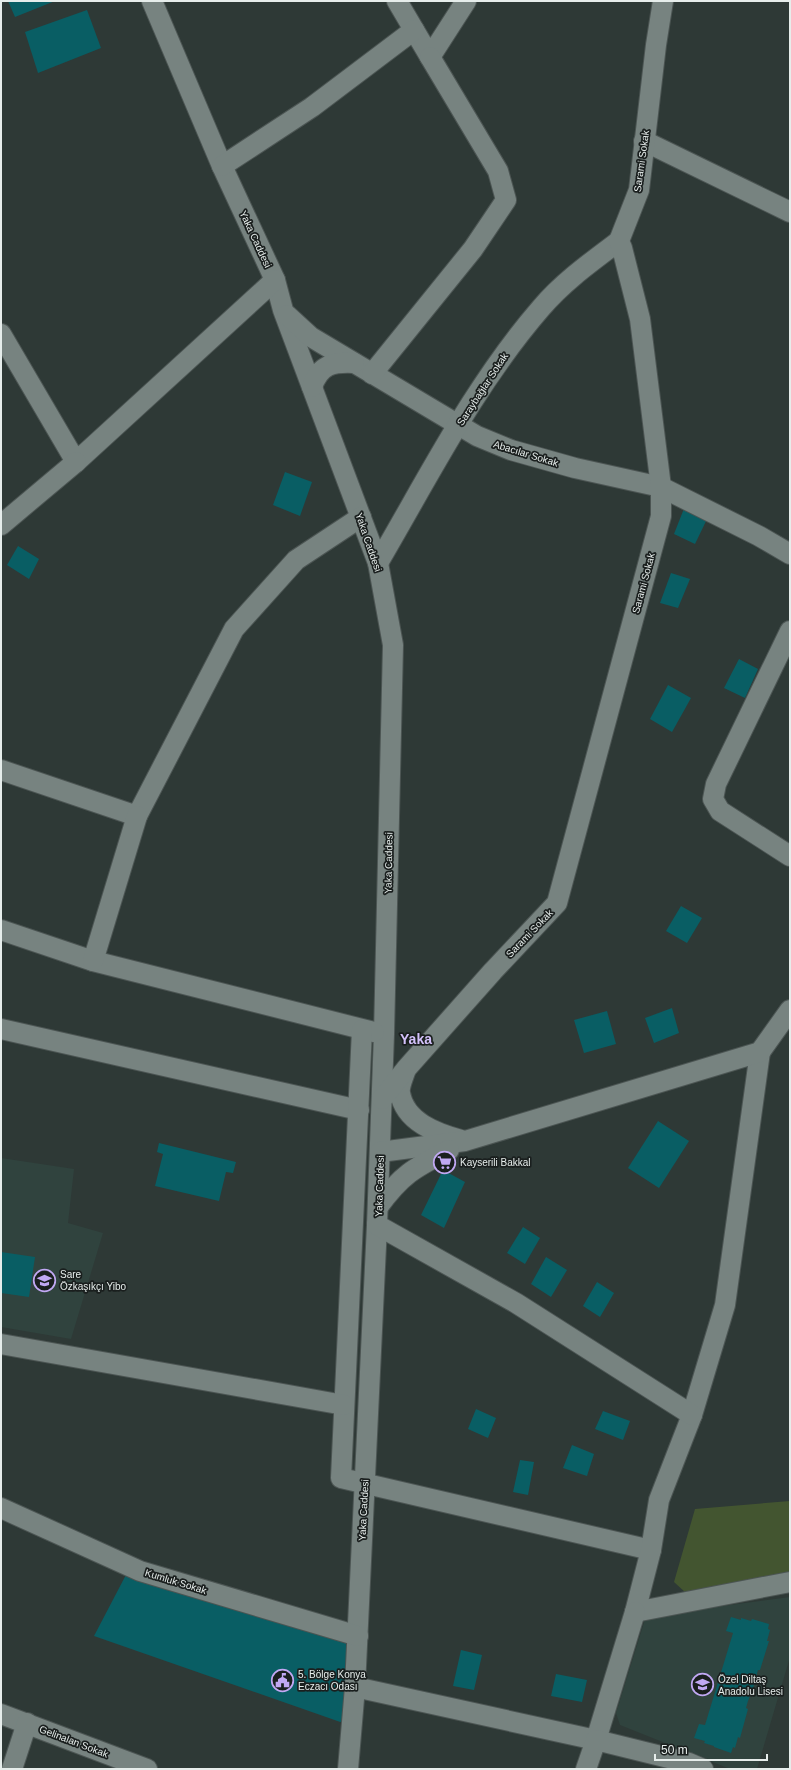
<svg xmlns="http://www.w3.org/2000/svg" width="791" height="1770" viewBox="0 0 791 1770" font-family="Arial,sans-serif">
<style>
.built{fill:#30433e}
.green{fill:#435530}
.building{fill:#095e64}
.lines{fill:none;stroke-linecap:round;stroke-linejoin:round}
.minor-casing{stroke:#4c5553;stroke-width:22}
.minor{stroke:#778380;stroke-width:20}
.labels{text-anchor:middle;stroke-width:3.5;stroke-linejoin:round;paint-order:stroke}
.street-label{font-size:10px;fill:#e6edeb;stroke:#1a1f1e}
.poi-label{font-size:10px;fill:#e6edeb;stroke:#1a1f1e;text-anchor:start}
.district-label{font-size:14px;font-weight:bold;fill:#d3c1fa;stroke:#1a1f1e}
</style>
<rect width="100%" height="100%" fill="#2e3936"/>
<g class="built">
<polygon points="1,1158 74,1169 68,1223 103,1233 71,1339 1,1327"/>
<polygon points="790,1597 790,1657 757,1769 730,1769 620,1725 616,1713 646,1616"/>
</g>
<polygon class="green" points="790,1501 790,1577 686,1593 674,1582 695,1509"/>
<g class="building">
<polygon points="8,1 55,1 15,17"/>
<polygon points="87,10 101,48 38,73 25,32"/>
<polygon points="285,472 312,482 300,516 273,505"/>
<polygon points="685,506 708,517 695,544 674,534"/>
<polygon points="18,546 39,559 29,579 7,565"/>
<polygon points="671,573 690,579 678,608 660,603"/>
<polygon points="739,659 758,669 745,698 724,688"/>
<polygon points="668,685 691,698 672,732 650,719"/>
<polygon points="681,906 702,918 687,943 666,931"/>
<polygon points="672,1008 679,1033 654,1043 645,1018"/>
<polygon points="607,1011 616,1044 584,1053 574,1020"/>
<polygon points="658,1121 689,1141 659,1188 628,1168"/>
<polygon points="159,1143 236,1162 233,1173 226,1172 219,1201 155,1186 163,1154 157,1152"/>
<polygon points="443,1170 465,1182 444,1228 421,1215"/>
<polygon points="523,1227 540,1238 525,1264 507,1253"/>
<polygon points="1,1252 35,1257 29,1297 1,1293"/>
<polygon points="546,1257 567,1270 551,1297 531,1284"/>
<polygon points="597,1282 614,1293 600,1317 583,1306"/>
<polygon points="476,1409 496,1418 488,1438 468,1429"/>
<polygon points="603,1411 630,1421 623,1440 595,1429"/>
<polygon points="572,1445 594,1454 587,1476 563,1468"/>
<polygon points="520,1460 534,1462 528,1495 513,1492"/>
<polygon points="128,1571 348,1635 346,1724 94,1636"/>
<polygon points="731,1617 741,1620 741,1618 751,1621 752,1619 769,1624 768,1629 770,1630 767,1641 769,1641 760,1670 758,1670 756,1677 757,1677 748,1701 746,1708 748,1709 740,1738 738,1737 735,1748 733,1747 731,1753 714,1747 714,1746 704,1743 705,1741 694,1738 699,1724 705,1725 733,1633 726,1631"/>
<polygon points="461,1650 482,1655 474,1690 453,1686"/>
<polygon points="556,1674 587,1680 582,1702 551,1696"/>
</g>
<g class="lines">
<defs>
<g id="minor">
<polyline points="152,1 222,166 275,280 283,310 378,563 393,645 384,1034 377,1225 355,1687 348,1769"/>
<polyline points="397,1 430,57 466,1"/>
<polyline points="644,141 790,212"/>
<polyline points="222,166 312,107 414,30"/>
<polyline points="287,315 311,337 477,436 511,450 575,468 661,487 759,536 790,554"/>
<polyline points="1,334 76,462 275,280"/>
<polyline points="372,374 473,249 506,200 498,171 430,57"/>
<path d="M312,387C320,364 333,362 354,363"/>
<polyline points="1,525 76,462"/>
<path d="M378,563C429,476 475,384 541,308C563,282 591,262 619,241"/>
<polyline points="790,631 716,784 713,799 720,811 790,856"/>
<polyline points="1,770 137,816 234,629 296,560 361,517"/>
<polyline points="1,930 93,961 374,1032"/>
<polyline points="93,961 137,816"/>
<polyline points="1,1029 359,1110"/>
<polyline points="362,1030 341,1478 651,1550"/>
<polyline points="760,1052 725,1305 692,1415 659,1500 651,1550 635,1612 790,1582"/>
<path d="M405,1072C403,1078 399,1087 400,1093C405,1122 436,1133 461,1140"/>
<polyline points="382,1099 406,1069 493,971 557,903 661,516 661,487 640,319 622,248 619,241 639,190 656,45 663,1"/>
<polyline points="380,1152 465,1141 760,1052 790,1010"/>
<path d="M378,1207C401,1175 414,1168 449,1150"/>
<polyline points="377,1225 516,1303 692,1415"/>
<polyline points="1,1344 344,1405"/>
<polyline points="1,1508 140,1571 358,1636"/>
<polyline points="355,1687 596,1740 635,1612"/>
<polyline points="1,1714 147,1769"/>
<polyline points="12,1769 27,1723"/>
<polyline points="586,1769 596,1740 689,1763 703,1769"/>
</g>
</defs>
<use href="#minor" class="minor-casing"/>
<use href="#minor" class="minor"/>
</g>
<defs>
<symbol id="supermarket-ring" viewBox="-11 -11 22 22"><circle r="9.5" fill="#1a1f1e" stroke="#c1a8f3" stroke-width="1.5"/><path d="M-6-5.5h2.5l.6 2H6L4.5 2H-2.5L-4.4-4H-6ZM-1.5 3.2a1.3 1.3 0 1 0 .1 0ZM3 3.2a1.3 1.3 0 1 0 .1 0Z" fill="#c1a8f3"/></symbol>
<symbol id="school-ring" viewBox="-11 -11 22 22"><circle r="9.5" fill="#1a1f1e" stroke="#c1a8f3" stroke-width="1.5"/><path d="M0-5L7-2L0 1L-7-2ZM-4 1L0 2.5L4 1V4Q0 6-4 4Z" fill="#c1a8f3"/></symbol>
<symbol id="civic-ring" viewBox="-11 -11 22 22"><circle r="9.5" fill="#1a1f1e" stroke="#c1a8f3" stroke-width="1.5"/><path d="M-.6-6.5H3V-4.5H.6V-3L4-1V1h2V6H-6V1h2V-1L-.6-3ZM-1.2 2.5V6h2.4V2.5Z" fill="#c1a8f3"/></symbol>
</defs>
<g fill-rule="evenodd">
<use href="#supermarket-ring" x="432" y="1150" width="25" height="25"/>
<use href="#school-ring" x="32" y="1268" width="25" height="25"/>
<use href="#civic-ring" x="270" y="1668" width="25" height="25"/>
<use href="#school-ring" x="690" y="1672" width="25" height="25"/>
</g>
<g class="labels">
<g class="street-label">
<text transform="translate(641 161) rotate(-82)" y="4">Sarami Sokak</text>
<text transform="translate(256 239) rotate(65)" y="4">Yaka Caddesi</text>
<text transform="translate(482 389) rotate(-57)" y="4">Saraybağlar Sokak</text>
<text transform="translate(526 453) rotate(17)" y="4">Abacılar Sokak</text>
<text transform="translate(369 542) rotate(71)" y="4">Yaka Caddesi</text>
<text transform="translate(643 583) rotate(-75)" y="4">Sarami Sokak</text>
<text transform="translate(388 863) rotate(-89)" y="4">Yaka Caddesi</text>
<text transform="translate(529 933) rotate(-46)" y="4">Sarami Sokak</text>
<text transform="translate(379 1186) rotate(-88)" y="4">Yaka Caddesi</text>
<text transform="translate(363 1510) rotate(-87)" y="4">Yaka Caddesi</text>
<text transform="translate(176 1581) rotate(17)" y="4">Kumluk Sokak</text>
<text transform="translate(74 1741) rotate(21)" y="4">Gelinalan Sokak</text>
</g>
<g class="poi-label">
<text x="460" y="1166">Kayserili Bakkal</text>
<text x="60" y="1278">Sare<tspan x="60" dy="12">Özkaşıkçı Yibo</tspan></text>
<text x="298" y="1678">5. Bölge Konya<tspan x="298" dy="12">Eczacı Odası</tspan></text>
<text x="718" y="1683">Özel Diltaş<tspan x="718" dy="12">Anadolu Lisesi</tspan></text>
</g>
<g class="district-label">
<text x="416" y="1044">Yaka</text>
</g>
</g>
<rect width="791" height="1770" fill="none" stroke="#e6edeb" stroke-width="4"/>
<path d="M655 1754v6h112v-6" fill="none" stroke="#e6edeb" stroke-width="2"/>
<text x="661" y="1754" font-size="12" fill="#e6edeb" stroke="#1a1f1e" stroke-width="3" paint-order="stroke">50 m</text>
</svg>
